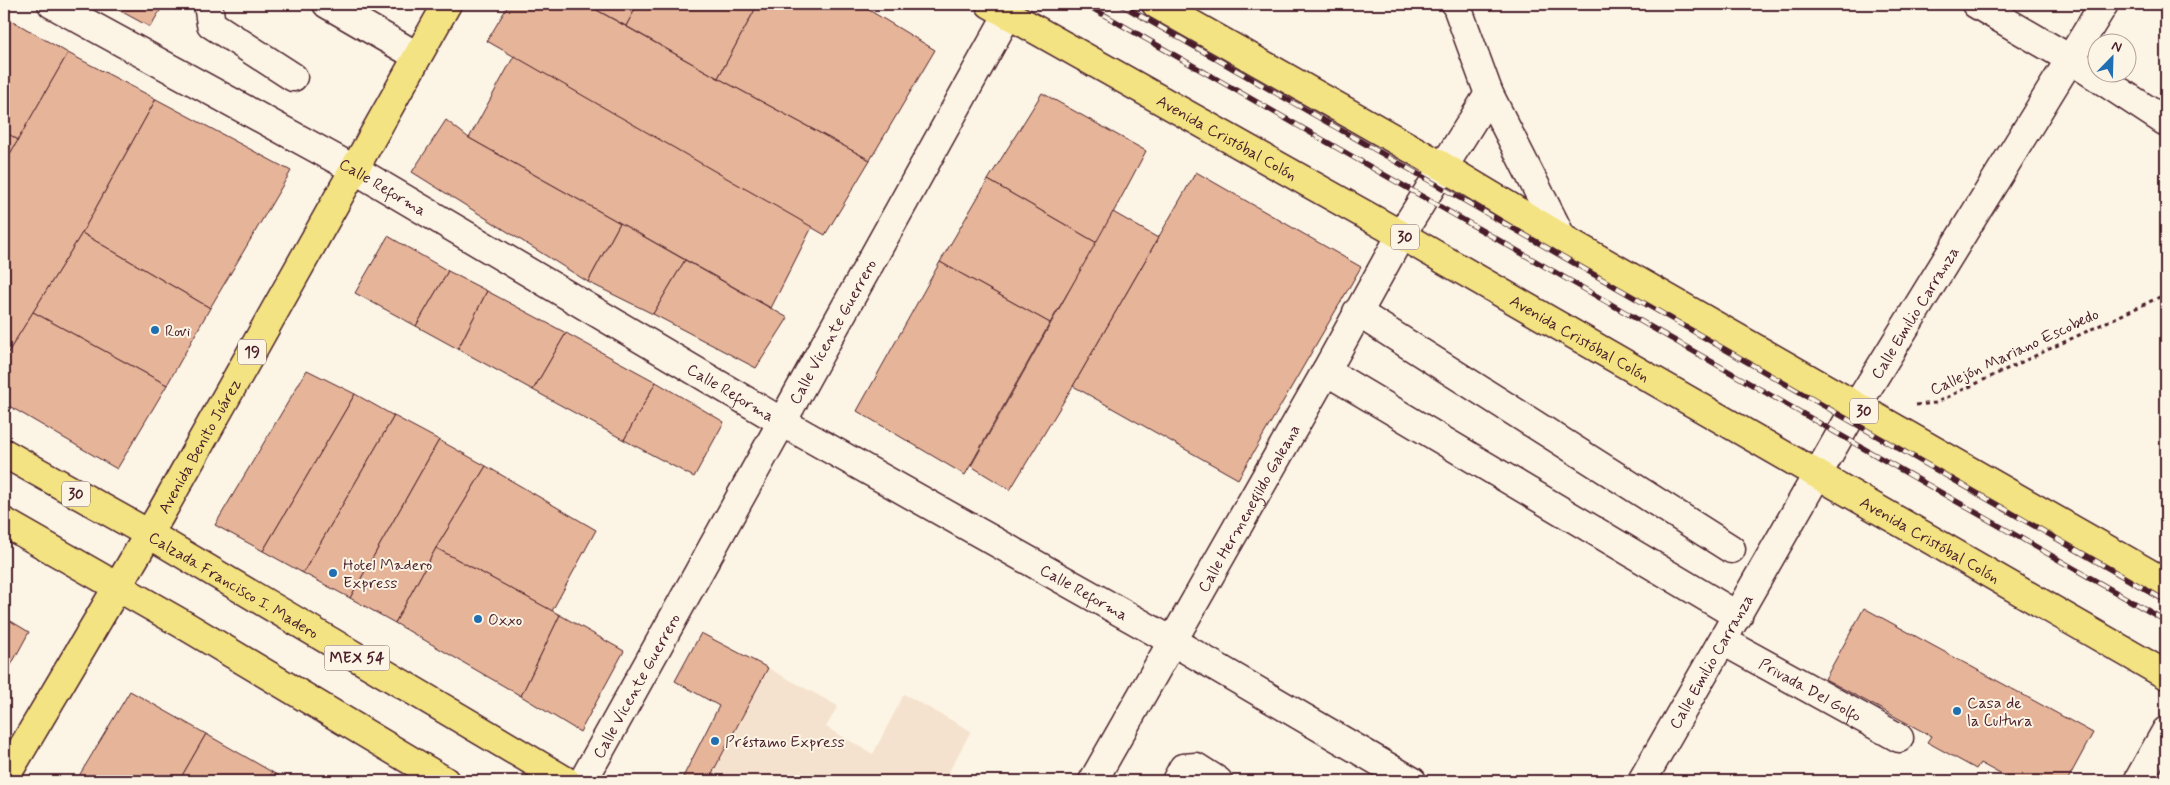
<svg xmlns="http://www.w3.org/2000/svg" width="2170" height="785" viewBox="0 0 2170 785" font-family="Mynerve,sans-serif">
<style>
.built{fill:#f5e2ce}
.building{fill:#e6b498;stroke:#4a1f2b}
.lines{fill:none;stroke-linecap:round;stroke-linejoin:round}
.minor-casing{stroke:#4a1f2b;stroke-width:31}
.major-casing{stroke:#4a1f2b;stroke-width:31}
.path{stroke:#4a1f2b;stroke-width:3;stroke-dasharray:4 4;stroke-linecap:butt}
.minor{stroke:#fcf5e5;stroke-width:28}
.major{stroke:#f4e382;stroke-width:28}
.rail-casing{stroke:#4a1f2b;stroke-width:5.5}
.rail{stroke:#fcf5e5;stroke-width:4;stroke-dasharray:11;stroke-linecap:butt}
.poi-dot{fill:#1f6fb2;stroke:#fcf5e5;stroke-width:2}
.labels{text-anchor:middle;stroke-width:4;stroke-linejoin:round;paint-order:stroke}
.shield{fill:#fcf5e5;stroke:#7f5f63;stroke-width:1}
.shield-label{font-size:15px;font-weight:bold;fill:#4a1f2b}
.street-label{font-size:16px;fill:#4a1f2b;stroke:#fcf5e5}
.poi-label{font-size:16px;fill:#4a1f2b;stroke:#fcf5e5;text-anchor:start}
</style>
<rect width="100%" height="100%" fill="#fcf5e5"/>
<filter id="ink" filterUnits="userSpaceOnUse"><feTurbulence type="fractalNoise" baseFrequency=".02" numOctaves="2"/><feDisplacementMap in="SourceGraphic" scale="10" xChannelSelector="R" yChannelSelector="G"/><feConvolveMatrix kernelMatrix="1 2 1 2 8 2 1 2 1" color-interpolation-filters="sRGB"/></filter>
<g filter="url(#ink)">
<polygon class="built" points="768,668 838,706 826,727 873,754 904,694 971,731 944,781 708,781"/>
<g class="building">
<polygon points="117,4 164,4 150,27 115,8"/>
<polygon points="509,4 586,4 718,78 870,160 825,235 487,41"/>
<polygon points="586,4 638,4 626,26"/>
<polygon points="638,4 758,4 718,78 626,26"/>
<polygon points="758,4 859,4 935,50 870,160 718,78"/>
<polygon points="4,16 68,53 18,140 4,131"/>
<polygon points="68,53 156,99 82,233 4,359 4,164"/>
<polygon points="514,56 812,227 771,308 469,138"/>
<polygon points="1042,93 1146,151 1097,243 988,180"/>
<polygon points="156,99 291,171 210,308 82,233"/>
<polygon points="446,120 469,138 620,223 588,282 412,172"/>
<polygon points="4,131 18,140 4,164"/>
<polygon points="1196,172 1361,267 1238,479 1073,386"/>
<polygon points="988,180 1097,243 1050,323 940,262"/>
<polygon points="1113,212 1158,238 1073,386 1010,490 971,466"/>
<polygon points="620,223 685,260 653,314 588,282"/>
<polygon points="82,233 210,308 167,385 33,312"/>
<polygon points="388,236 448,271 416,326 355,293"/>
<polygon points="685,260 788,318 756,368 653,314"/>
<polygon points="940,262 1050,323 965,475 857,411"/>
<polygon points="448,271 487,291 458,349 416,326"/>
<polygon points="487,291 566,333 533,390 458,349"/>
<polygon points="33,312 167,385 117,469 4,403 4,359"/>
<polygon points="566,333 656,382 624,440 533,390"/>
<polygon points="307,370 355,394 263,551 215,525"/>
<polygon points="656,382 724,422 694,477 624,440"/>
<polygon points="355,394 394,416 303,573 263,551"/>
<polygon points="394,416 439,440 350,598 303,573"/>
<polygon points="439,440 486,466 436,548 395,623 350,598"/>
<polygon points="486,466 596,530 552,611 436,548"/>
<polygon points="436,548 560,615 521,696 395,623"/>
<polygon points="1864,608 2093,733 2067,781 2013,781 1980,763 1976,769 1927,742 1931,736 1825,679"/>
<polygon points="560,615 624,651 580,732 521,696"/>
<polygon points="4,617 29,632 4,678"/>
<polygon points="701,633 768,668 708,781 691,781 683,777 719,706 675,681"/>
<polygon points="130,691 206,734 179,781 76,781"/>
<polygon points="206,734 272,772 267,781 179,781"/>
<polygon points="272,772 287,781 267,781"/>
</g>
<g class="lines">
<defs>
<g id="minor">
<path id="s1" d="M52,4L354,169L782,422L1172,641L1412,781"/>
<polyline points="208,4 211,24 293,77"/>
<polyline points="327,4 417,56"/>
<polyline points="1456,4 1489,94 1562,238"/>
<polyline points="1976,4 2070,59 2166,122"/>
<polyline points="1357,312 1731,549"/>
<polyline points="1326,371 1738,616"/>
<path id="s2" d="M1723,641L1899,738"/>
<path id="s3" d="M583,781L1008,14"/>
<path id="s4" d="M1093,781L1326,371L1401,235L1489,94"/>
<polyline points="1176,781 1183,768 1196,767 1218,781"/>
<path id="s5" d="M1642,781L1856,407L2104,4"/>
<polyline points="2138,781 2166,731"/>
</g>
<g id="major">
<path id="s6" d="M990,4L1401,235L2166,675"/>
<polyline points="1156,4 1442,166 1562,238 2166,583"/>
<path id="s7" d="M4,453L149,534L566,781"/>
<polyline points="4,522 186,626 445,781"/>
<path id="s8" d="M4,779L160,515L447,4"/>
</g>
</defs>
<use href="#minor" class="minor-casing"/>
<use href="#major" class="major-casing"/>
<polyline class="path" points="1916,405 1935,403 2166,294"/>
<use href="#minor" class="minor"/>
<use href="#major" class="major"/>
<defs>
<g id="rail">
<polyline points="1085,4 2166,621"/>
<polyline points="1120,4 2166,601"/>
</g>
</defs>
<use href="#rail" class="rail-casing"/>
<use href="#rail" class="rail"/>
</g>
</g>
<g class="poi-dot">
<circle cx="155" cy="330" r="5"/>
<circle cx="333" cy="573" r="5"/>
<circle cx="478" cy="619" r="5"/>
<circle cx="1957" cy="711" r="5"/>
<circle cx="715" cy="741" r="5"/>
</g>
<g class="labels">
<g class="shield">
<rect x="1391" y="224.5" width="28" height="25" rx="4"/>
<rect x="238" y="339.5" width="28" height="25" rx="4"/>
<rect x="1850" y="398.5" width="28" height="25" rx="4"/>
<rect x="62" y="481.5" width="28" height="25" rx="4"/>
<rect x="324.5" y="645.5" width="65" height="25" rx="4"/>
</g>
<g class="shield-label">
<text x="1405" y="242">30</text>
<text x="252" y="357">19</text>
<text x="1864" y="416">30</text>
<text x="76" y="499">30</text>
<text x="357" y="663">MEX 54</text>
</g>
<g class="street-label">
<text dy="6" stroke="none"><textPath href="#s6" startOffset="272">Avenida Cristóbal Colón</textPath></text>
<text dy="6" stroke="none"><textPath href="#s1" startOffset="378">Calle Reforma</textPath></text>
<text dy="6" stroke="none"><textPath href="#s5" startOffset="542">Calle Emilio Carranza</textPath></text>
<text dy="6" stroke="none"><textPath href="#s3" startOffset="514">Calle Vicente Guerrero</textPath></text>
<text dy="6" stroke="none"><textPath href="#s6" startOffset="678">Avenida Cristóbal Colón</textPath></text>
<text transform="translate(2014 351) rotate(-25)" y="6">Callejón Mariano Escobedo</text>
<text dy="6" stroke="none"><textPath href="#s1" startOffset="782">Calle Reforma</textPath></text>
<text dy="6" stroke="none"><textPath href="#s8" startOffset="386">Avenida Benito Juárez</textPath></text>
<text dy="6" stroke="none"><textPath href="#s4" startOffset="314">Calle Hermenegildo Galeana</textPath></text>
<text dy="6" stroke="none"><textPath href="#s6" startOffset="1082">Avenida Cristóbal Colón</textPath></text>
<text dy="6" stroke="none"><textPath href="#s7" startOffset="265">Calzada Francisco I. Madero</textPath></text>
<text dy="6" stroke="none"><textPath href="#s1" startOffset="1188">Calle Reforma</textPath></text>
<text dy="6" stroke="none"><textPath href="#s5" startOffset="138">Calle Emilio Carranza</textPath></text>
<text dy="6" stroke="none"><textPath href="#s3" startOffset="109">Calle Vicente Guerrero</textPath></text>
<text dy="6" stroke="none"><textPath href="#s2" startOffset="100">Privada Del Golfo</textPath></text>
</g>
<g class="poi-label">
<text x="165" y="336">Rovi</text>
<text x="343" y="570">Hotel Madero<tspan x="343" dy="18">Express</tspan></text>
<text x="488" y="625">Oxxo</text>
<text x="1967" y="708">Casa de<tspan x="1967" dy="18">la Cultura</tspan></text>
<text x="725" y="747">Préstamo Express</text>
</g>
</g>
<rect width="2170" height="785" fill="none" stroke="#fcf5e5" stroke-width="20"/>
<rect x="10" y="10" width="2150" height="765" fill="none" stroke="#4a1f2b" stroke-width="2" filter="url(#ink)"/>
<g transform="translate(2112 58) rotate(23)"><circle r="24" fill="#fcf5e5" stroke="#b59f9b"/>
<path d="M0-4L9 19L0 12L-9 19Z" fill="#1f6fb2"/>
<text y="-8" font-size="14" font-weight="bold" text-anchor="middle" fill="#4a1f2b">N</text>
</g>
</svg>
